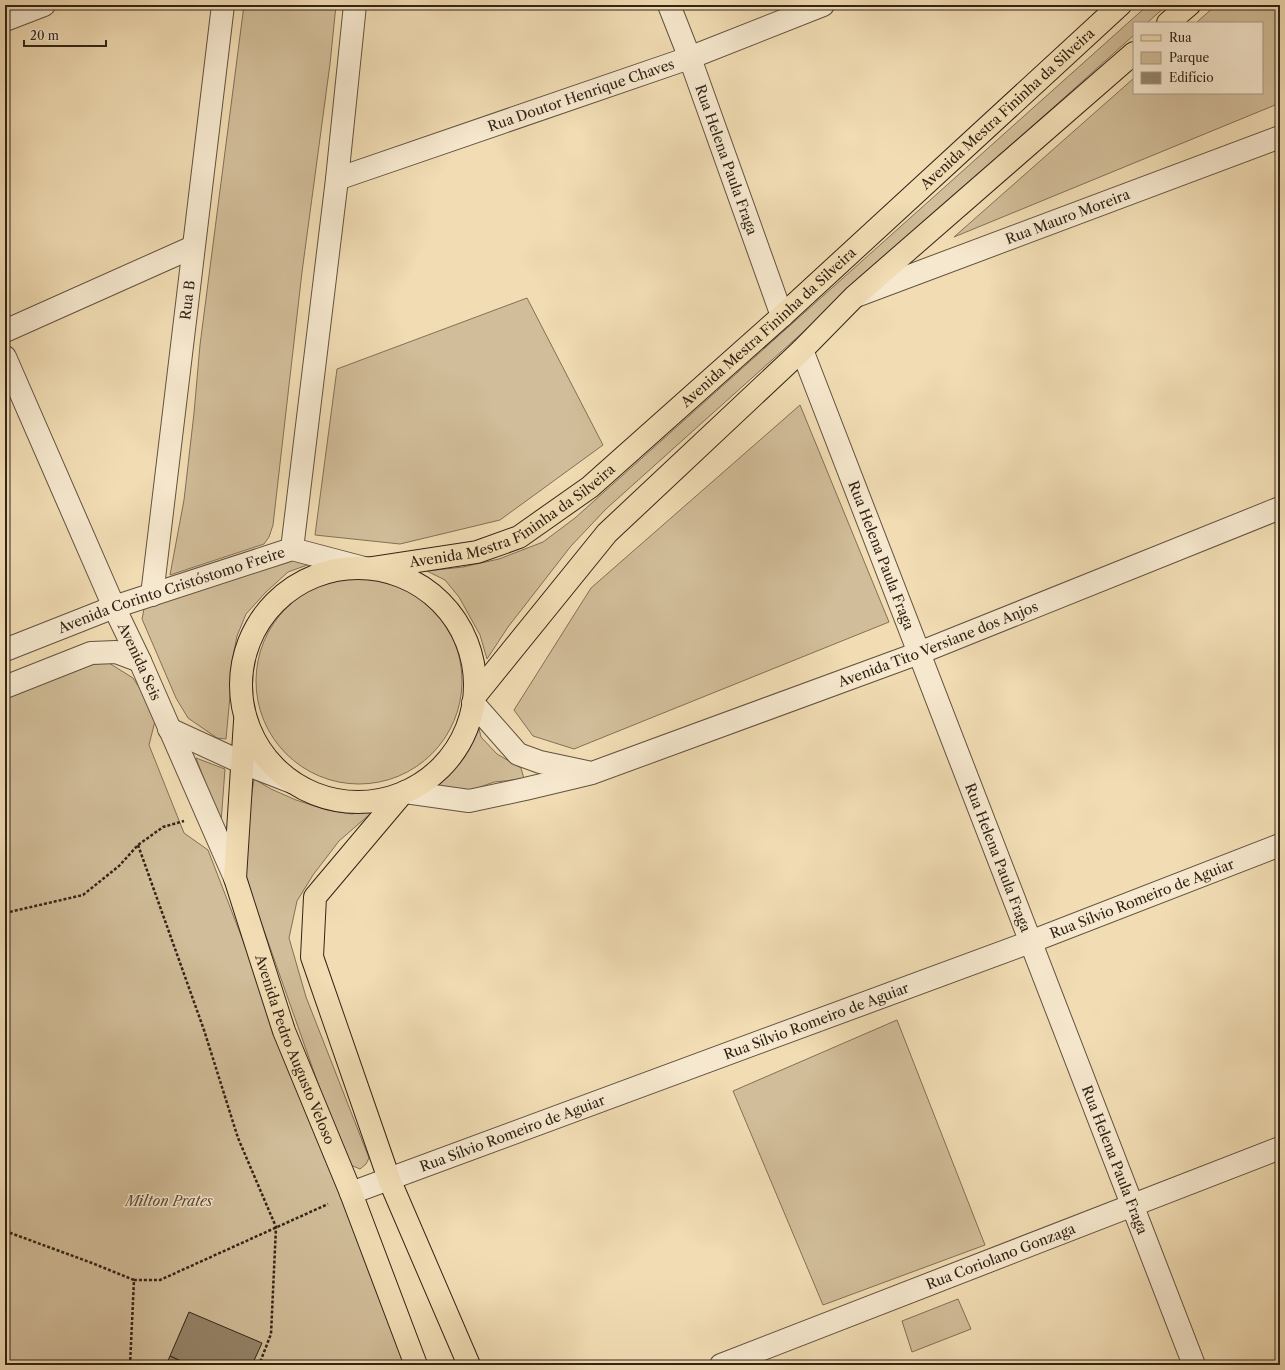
<svg xmlns="http://www.w3.org/2000/svg" width="1285" height="1370" viewBox="0 0 1285 1370" font-family="'Libre Caslon Text',serif">
<style>
.green{fill:#d1bd99;stroke:#827058}
.building{fill:#958469;stroke:#322418}
.lines{fill:none;stroke-linecap:round;stroke-linejoin:round}
.minor-casing{stroke:#62523f;stroke-width:24}
.major-casing{stroke:#322418;stroke-width:24}
.path{stroke:#322418;stroke-width:2.5;stroke-dasharray:3 2;stroke-linecap:butt}
.minor{stroke:#f6e8ce;stroke-width:22}
.major{stroke:#f1dcb3;stroke-width:22}
.labels{text-anchor:middle;stroke-width:3;stroke-linejoin:round;paint-order:stroke}
.street-label{font-size:14px;fill:#322418;stroke:#f6e8ce}
.park-label{font-size:14px;font-style:italic;fill:#5a4a38;stroke:#f6e8ce}
</style>
<rect width="100%" height="100%" fill="#f1dcb3"/>
<filter id="stains"><feTurbulence type="fractalNoise" baseFrequency=".005" numOctaves="4"/><feColorMatrix values="0 0 0 0 .2 0 0 0 0 .09 0 0 0 0 .02 0 0 0 .5 -.17"/></filter>
<radialGradient id="worn" r=".72"><stop offset=".6" stop-color="#630" stop-opacity="0"/><stop offset="1" stop-color="#630" stop-opacity=".3"/></radialGradient>
<g class="green">
<polygon points="244,5 336,5 330,64 302,272 273,525 269,537 264,544 170,575 184,500 194,413 200,345"/>
<polygon points="1148,5 1167,5 1147,23 1134,23 1134,35 606,509 571,546 508,627 487,659 480,635 459,597 445,580 427,571 463,567 499,559 543,542 575,518"/>
<polygon points="1216,5 1280,5 1280,103 954,237 1134,78 1134,93 1262,93 1262,23 1196,23"/>
<polygon points="527,298 603,445 500,520 400,544 315,535 337,369"/>
<polygon points="800,405 889,622 574,749 533,736 514,710 591,588"/>
<polygon points="286,557 310,564 288,572 266,592 246,614 237,636 233,657 231,685 226,739 217,738 188,718 176,698 142,619 144,609 152,602"/>
<circle cx="359" cy="681" r="103"/>
<polygon points="109,663 133,678 152,707 155,721 149,745 184,833 208,850 407,1365 5,1365 5,695 83,665"/>
<path d="M478,724L481,737L497,754L521,768L524,779L494,782L469,791H426C431,788 437,784 442,780C457,767 470,742 478,724Z"/>
<polygon points="196,758 225,769 221,823"/>
<polygon points="254,779 271,789 296,800 327,810 352,814 377,808 339,841 313,875 297,901 289,938 306,997 369,1158 366,1164 360,1169 353,1166 345,1160 248,885 244,867 246,833"/>
<polygon points="897,1020 985,1245 823,1305 733,1091"/>
<polygon points="958,1299 971,1329 912,1352 902,1321"/>
</g>
<g class="building">
<polygon points="189,1312 262,1343 252,1365 190,1365 170,1356"/>
<polygon points="170,1356 187,1364 187,1365 166,1365"/>
</g>
<g class="lines">
<defs>
<g id="minor">
<path id="s1" d="M669,5L691,61L782,316"/>
<polyline points="5,20 44,5"/>
<path id="s2" d="M337,179L689,58L823,5"/>
<path id="s3" d="M856,296L1280,137"/>
<polyline points="5,331 193,247"/>
<path id="s4" d="M802,350L1194,1365"/>
<path id="s5" d="M5,357L114,607L140,661L235,878"/>
<polyline points="292,549 337,179 355,5"/>
<path id="s6" d="M152,595L223,5"/>
<path id="s7" d="M5,650L114,607L292,549L364,568"/>
<polyline points="5,687 91,653 116,652 140,661"/>
<polyline points="473,703 518,754 540,762 587,772"/>
<polyline points="169,729 243,763 292,782"/>
<path id="s8" d="M405,792L469,801L525,789L592,773L919,653L1280,508"/>
<path id="s9" d="M351,1193L1030,942L1280,845"/>
<path id="s10" d="M721,1365L1280,1148"/>
</g>
<g id="major">
<polyline points="1168,23 1189,5"/>
<circle cx="358" cy="685" r="117"/>
<path id="s11" d="M372,568L477,552L519,537L590,487L782,316L1120,5"/>
<polyline points="475,696 607,533 802,350 855,296 1134,53"/>
<path id="s12" d="M245,721L235,878L284,1031L351,1193L416,1365"/>
<polyline points="401,795 315,897 312,957 389,1179 469,1365"/>
</g>
</defs>
<use href="#minor" class="minor-casing"/>
<use href="#major" class="major-casing"/>
<g class="path">
<polyline points="138,845 204,1030 238,1138 276,1227 271,1334 259,1365"/>
<polyline points="5,913 83,895 119,866 138,845 163,827 184,821"/>
<polyline points="5,1231 92,1263 134,1280"/>
<polyline points="130,1365 134,1280 160,1280 328,1204"/>
</g>
<use href="#minor" class="minor"/>
<use href="#major" class="major"/>
</g>
<g class="labels">
<g class="street-label">
<text dy="5" stroke="none"><textPath href="#s2" startOffset="258">Rua Doutor Henrique Chaves</textPath></text>
<text dy="5" stroke="none"><textPath href="#s11" startOffset="801">Avenida Mestra Fininha da Silveira</textPath></text>
<text dy="5" stroke="none"><textPath href="#s1" startOffset="165">Rua Helena Paula Fraga</textPath></text>
<text dy="5" stroke="none"><textPath href="#s3" startOffset="226">Rua Mauro Moreira</textPath></text>
<text dy="5" stroke="none"><textPath href="#s6" startOffset="297">Rua B</textPath></text>
<text dy="5" stroke="none"><textPath href="#s11" startOffset="477">Avenida Mestra Fininha da Silveira</textPath></text>
<text dy="5" stroke="none"><textPath href="#s11" startOffset="153">Avenida Mestra Fininha da Silveira</textPath></text>
<text dy="5" stroke="none"><textPath href="#s4" startOffset="220">Rua Helena Paula Fraga</textPath></text>
<text dy="5" stroke="none"><textPath href="#s7" startOffset="177">Avenida Corinto Cristóstomo Freire</textPath></text>
<text dy="5" stroke="none"><textPath href="#s8" startOffset="560">Avenida Tito Versiane dos Anjos</textPath></text>
<text dy="5" stroke="none"><textPath href="#s5" startOffset="333">Avenida Seis</textPath></text>
<text dy="5" stroke="none"><textPath href="#s4" startOffset="544">Rua Helena Paula Fraga</textPath></text>
<text dy="5" stroke="none"><textPath href="#s9" startOffset="844">Rua Sílvio Romeiro de Aguiar</textPath></text>
<text dy="5" stroke="none"><textPath href="#s9" startOffset="496">Rua Sílvio Romeiro de Aguiar</textPath></text>
<text dy="5" stroke="none"><textPath href="#s12" startOffset="339">Avenida Pedro Augusto Veloso</textPath></text>
<text dy="5" stroke="none"><textPath href="#s9" startOffset="172">Rua Sílvio Romeiro de Aguiar</textPath></text>
<text dy="5" stroke="none"><textPath href="#s4" startOffset="868">Rua Helena Paula Fraga</textPath></text>
<text dy="5" stroke="none"><textPath href="#s10" startOffset="300">Rua Coriolano Gonzaga</textPath></text>
</g>
<g class="park-label">
<text x="169" y="1206">Milton Prates</text>
</g>
</g>
<rect width="1285" height="1370" fill="none" stroke="#f1dcb3" stroke-width="20"/>
<rect x="6" y="6" width="1273" height="1358" fill="none" stroke="#322418" stroke-width="2"/>
<rect x="10" y="10" width="1265" height="1350" fill="none" stroke="#322418"/>
<rect x="1133" y="22" width="130" height="72" fill="#f6e8ce" stroke="#a89a85"/>
<rect x="1141" y="35" width="20" height="6" fill="#f1dcb3" stroke="#a89a85"/>
<text x="1169" y="42" font-size="12" fill="#322418">Rua</text>
<rect x="1141" y="52" width="20" height="12" fill="#d1bd99" stroke="#a89a85"/>
<text x="1169" y="62" font-size="12" fill="#322418">Parque</text>
<rect x="1141" y="72" width="20" height="12" fill="#958469" stroke="#a89a85"/>
<text x="1169" y="82" font-size="12" fill="#322418">Edifício</text>
<path d="M24 40v6h82v-6" fill="none" stroke="#322418" stroke-width="2"/>
<text x="30" y="40" font-size="12" fill="#322418" stroke="#f6e8ce" stroke-width="3" paint-order="stroke">20 m</text>
<rect width="100%" height="100%" filter="url(#stains)"/>
<rect width="100%" height="100%" fill="url(#worn)"/>
</svg>
